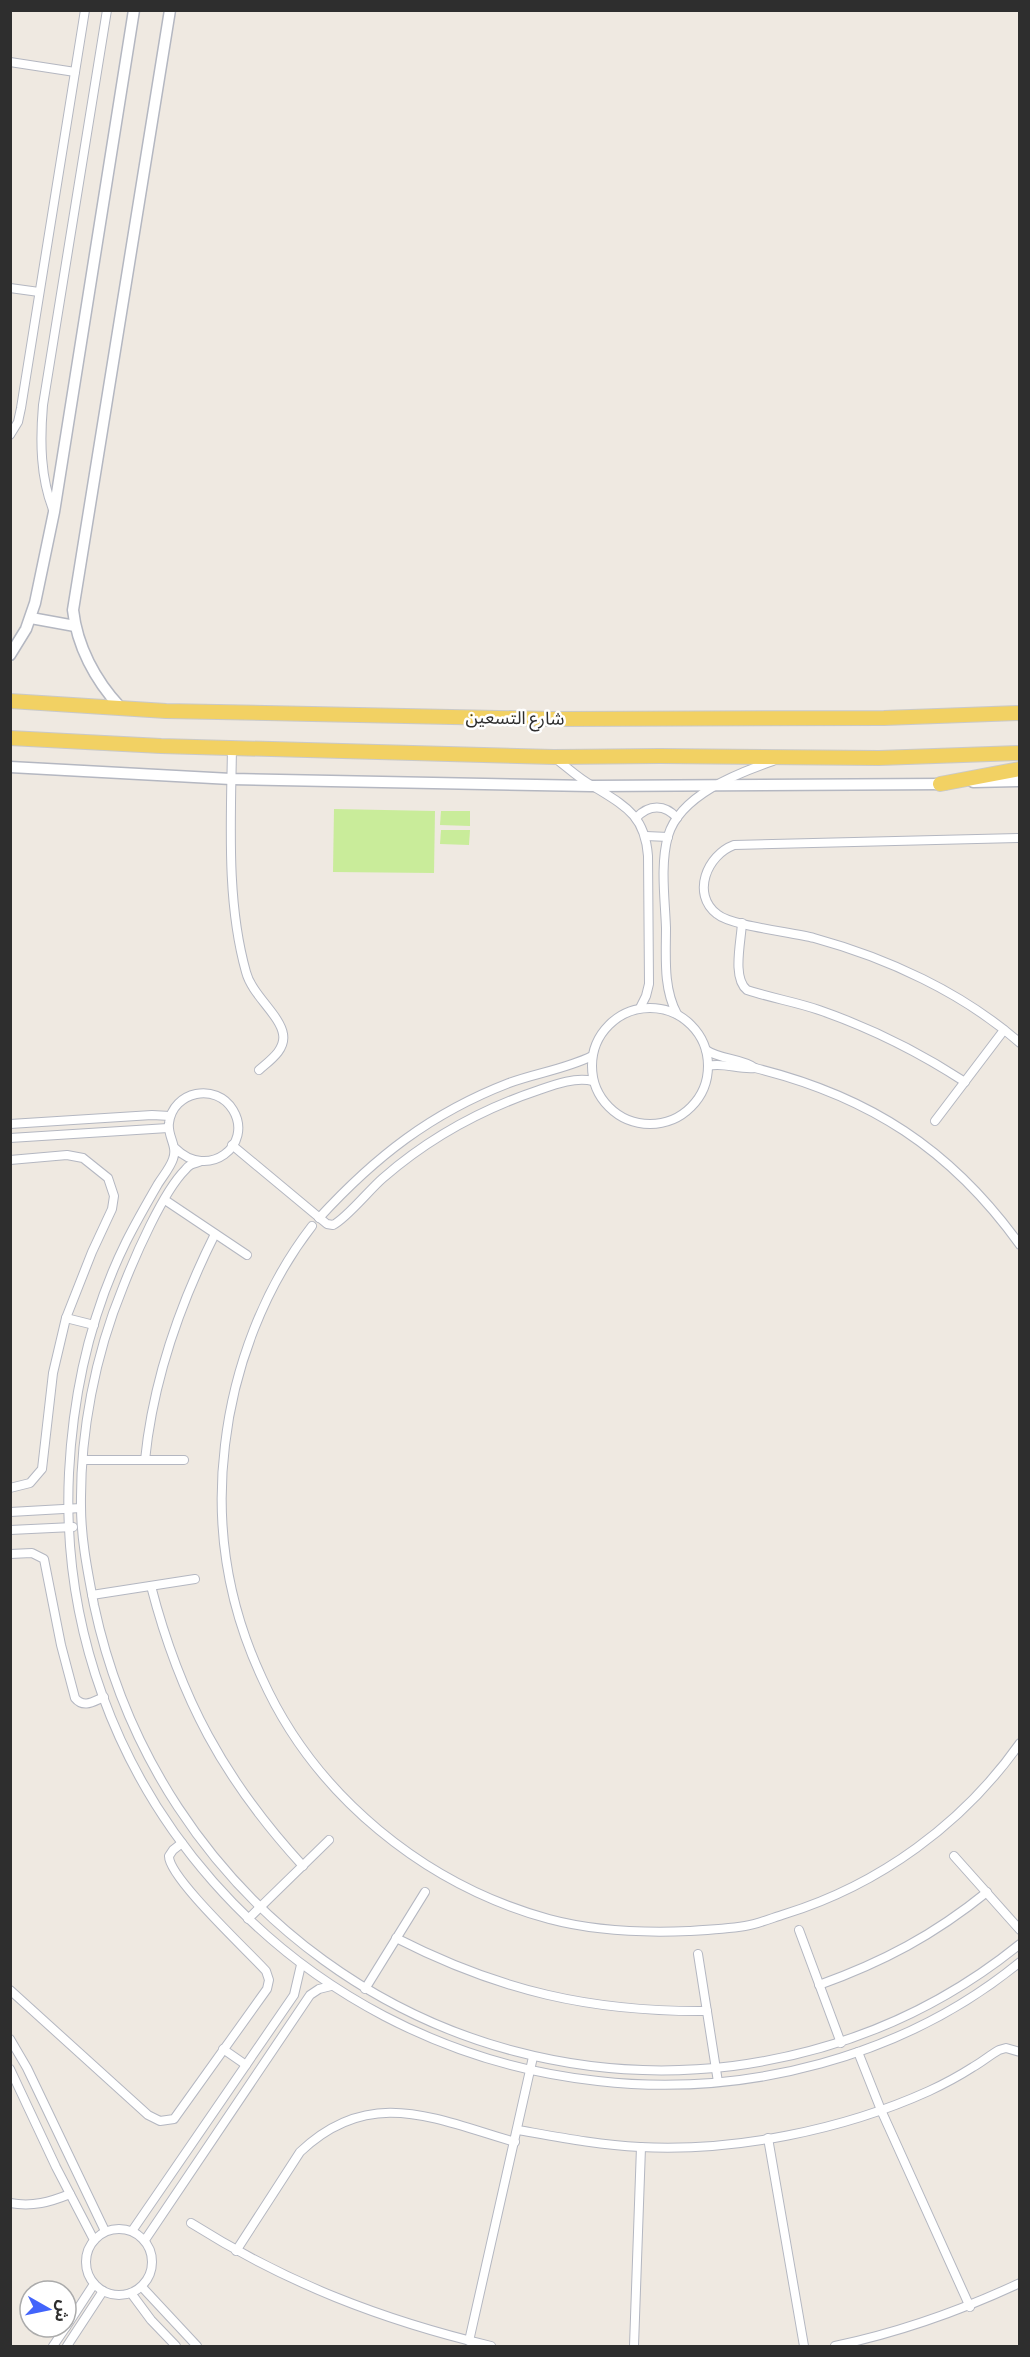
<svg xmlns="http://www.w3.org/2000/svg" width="1030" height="2357" viewBox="0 0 1030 2357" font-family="Manrope,'Noto Sans Arabic',sans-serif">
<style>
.pitch{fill:#c9ec9a}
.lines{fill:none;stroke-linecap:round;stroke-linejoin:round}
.minor-casing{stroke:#b4b7c1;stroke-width:10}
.tertiary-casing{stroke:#b4b7c1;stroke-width:13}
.primary-casing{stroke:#c9c9c9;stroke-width:16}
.minor{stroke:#fff;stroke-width:8}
.tertiary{stroke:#fff;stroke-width:10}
.primary{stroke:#f2d163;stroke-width:14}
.labels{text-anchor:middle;stroke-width:5;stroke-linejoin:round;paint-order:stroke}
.street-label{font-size:18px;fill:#2e2e2e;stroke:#fff}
</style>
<rect width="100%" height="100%" fill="#efe9e1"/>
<g class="pitch">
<polygon points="334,809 435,811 434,873 333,872"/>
<polygon points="441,811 470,811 470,826 440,825"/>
<polygon points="441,830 470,830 469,845 440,844"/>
</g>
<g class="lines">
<defs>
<g id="minor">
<polyline points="10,62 75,72"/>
<polyline points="10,288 39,292"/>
<polyline points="10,435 18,422 21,408 85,10"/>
<path d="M54,512C40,478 40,440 43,405L107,10"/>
<path d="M232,747C231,820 226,901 246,972C252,995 280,1015 283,1034C286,1050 269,1061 259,1070"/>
<path d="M555,758C567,767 579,779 593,786C625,806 645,815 648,856L649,984L646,996L640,1008"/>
<path d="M636,818C649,804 665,804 677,818"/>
<polyline points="646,836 668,837"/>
<path d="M1020,838L734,845C707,855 691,894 717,914C731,926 792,932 814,938C887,958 962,992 1020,1043"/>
<path d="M742,923C741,942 732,978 747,990C771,998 796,1002 819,1010C871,1028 919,1052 965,1082"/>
<circle cx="650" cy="1066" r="58"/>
<path d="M677,1014C663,988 666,957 666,928C665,899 660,865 668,836C680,795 738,773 773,761"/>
<path d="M706,1050C721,1060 741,1058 755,1068C869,1096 951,1149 1020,1245"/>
<path d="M708,1066C724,1062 739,1070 755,1068"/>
<polyline points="935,1121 1004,1030"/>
<polyline points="10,1124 152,1115 170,1116"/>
<polyline points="10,1138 168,1128"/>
<path d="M232,1145L327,1224L333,1225C346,1219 370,1189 383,1178C429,1138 482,1109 539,1090C556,1084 575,1077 593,1081"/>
<path d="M175,1148C208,1181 254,1145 233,1110C216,1082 173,1091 169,1123C167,1136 178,1146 173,1159C170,1168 163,1176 158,1184C147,1203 136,1222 126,1242C91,1313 73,1394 69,1473C54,1785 292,2048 598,2081C746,2098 904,2057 1020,1962"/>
<polyline points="10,1160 67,1155 83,1158 108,1178 114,1196 112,1209 92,1252 66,1318 53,1373 42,1469 30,1483 10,1488"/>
<path d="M199,1162C192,1164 190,1164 185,1170C163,1192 135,1256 123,1287C95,1355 80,1433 81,1506C81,1540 88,1573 94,1605C157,1901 431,2103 733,2066C839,2052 936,2012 1020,1944"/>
<polyline points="165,1200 247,1255"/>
<path d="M319,1218C375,1157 431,1113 509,1083C536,1073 566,1069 592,1056"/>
<path d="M312,1226C264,1288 234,1367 225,1445C215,1526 228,1605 262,1678C315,1796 425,1885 549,1919C594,1931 642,1933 689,1931C707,1930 726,1929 745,1926C758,1924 772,1918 785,1914C879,1885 963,1824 1020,1743"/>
<polyline points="66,1318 94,1325"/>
<polyline points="83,1460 184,1460"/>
<path d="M145,1460C153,1380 179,1306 215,1234"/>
<polyline points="10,1512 81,1508"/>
<polyline points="10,1530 73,1527"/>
<path d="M10,1554L32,1553L44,1559L61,1645L75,1698C84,1709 94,1701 104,1697"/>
<path d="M151,1586C180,1698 224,1780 303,1866"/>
<polyline points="92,1595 195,1579"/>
<polyline points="954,1856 1020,1930"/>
<polyline points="248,1919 329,1840"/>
<polyline points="799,1930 841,2043"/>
<path d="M396,1938C500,1991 591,2012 707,2011"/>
<polyline points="698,1954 718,2082"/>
<path d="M819,1985C883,1962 934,1935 987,1892"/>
<polyline points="365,1989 425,1892"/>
<path d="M10,1990L148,2115L160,2121L174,2119L267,1989L269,1980L266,1971C249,1952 168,1877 169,1856L173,1850L182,1843"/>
<polyline points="10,2039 27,2068 105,2231"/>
<polyline points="223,2049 246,2065"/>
<polyline points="858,2052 881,2110 970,2307"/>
<polyline points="10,2069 56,2167 94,2240"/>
<path d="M518,2130C558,2137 599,2145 640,2147C734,2152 843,2130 929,2091C944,2084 959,2076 973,2067C982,2062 990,2055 999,2050L1006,2048L1020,2052"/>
<polyline points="768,2138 804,2346"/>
<path d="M10,2203C33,2207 50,2202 70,2194"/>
<path d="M191,2223C286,2283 382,2320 491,2346"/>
<circle cx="119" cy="2262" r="33"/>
<polyline points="132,2231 294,1995 301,1965"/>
<polyline points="145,2240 310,1995 319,1989 331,1986"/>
<path d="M236,2251L300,2152C370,2085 435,2119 515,2142"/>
<polyline points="142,2287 197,2346"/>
<polyline points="131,2293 151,2320 176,2346"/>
<polyline points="66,2327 94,2284"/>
<polyline points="469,2341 533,2057"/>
<polyline points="53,2346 66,2327"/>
<polyline points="67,2346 103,2291"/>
<polyline points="634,2346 641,2147"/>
<path d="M835,2346C901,2332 958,2312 1020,2283"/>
</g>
<g id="tertiary">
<polyline points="31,618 75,626"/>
<polyline points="10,655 26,629 35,603 54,512 134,10"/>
<path d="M120,707C95,680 77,646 73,610L170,10"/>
<polyline points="10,767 231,779 591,786 946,784"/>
<polyline points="973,782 1020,781"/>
</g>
<g id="primary">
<polyline points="10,701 166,711 552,719 884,718 1020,713"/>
<polyline points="10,738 161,746 554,757 660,756 879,758 1020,753"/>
<polyline points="940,784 1020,769"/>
</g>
</defs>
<use href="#minor" class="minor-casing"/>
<use href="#tertiary" class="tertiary-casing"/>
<use href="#primary" class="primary-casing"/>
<use href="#minor" class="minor"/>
<use href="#tertiary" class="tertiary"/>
<use href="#primary" class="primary"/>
</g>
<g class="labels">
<g class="street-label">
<text transform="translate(515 718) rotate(1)" y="6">شارع التسعين</text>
</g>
</g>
<rect width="1030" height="2357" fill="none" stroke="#2e2e2e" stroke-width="24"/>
<g transform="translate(48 2309) rotate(99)"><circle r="28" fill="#ffffff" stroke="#ababab" stroke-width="1.5"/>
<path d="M0-4.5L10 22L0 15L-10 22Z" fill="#4264fb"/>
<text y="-9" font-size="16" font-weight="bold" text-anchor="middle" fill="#2e2e2e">ش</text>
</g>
</svg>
